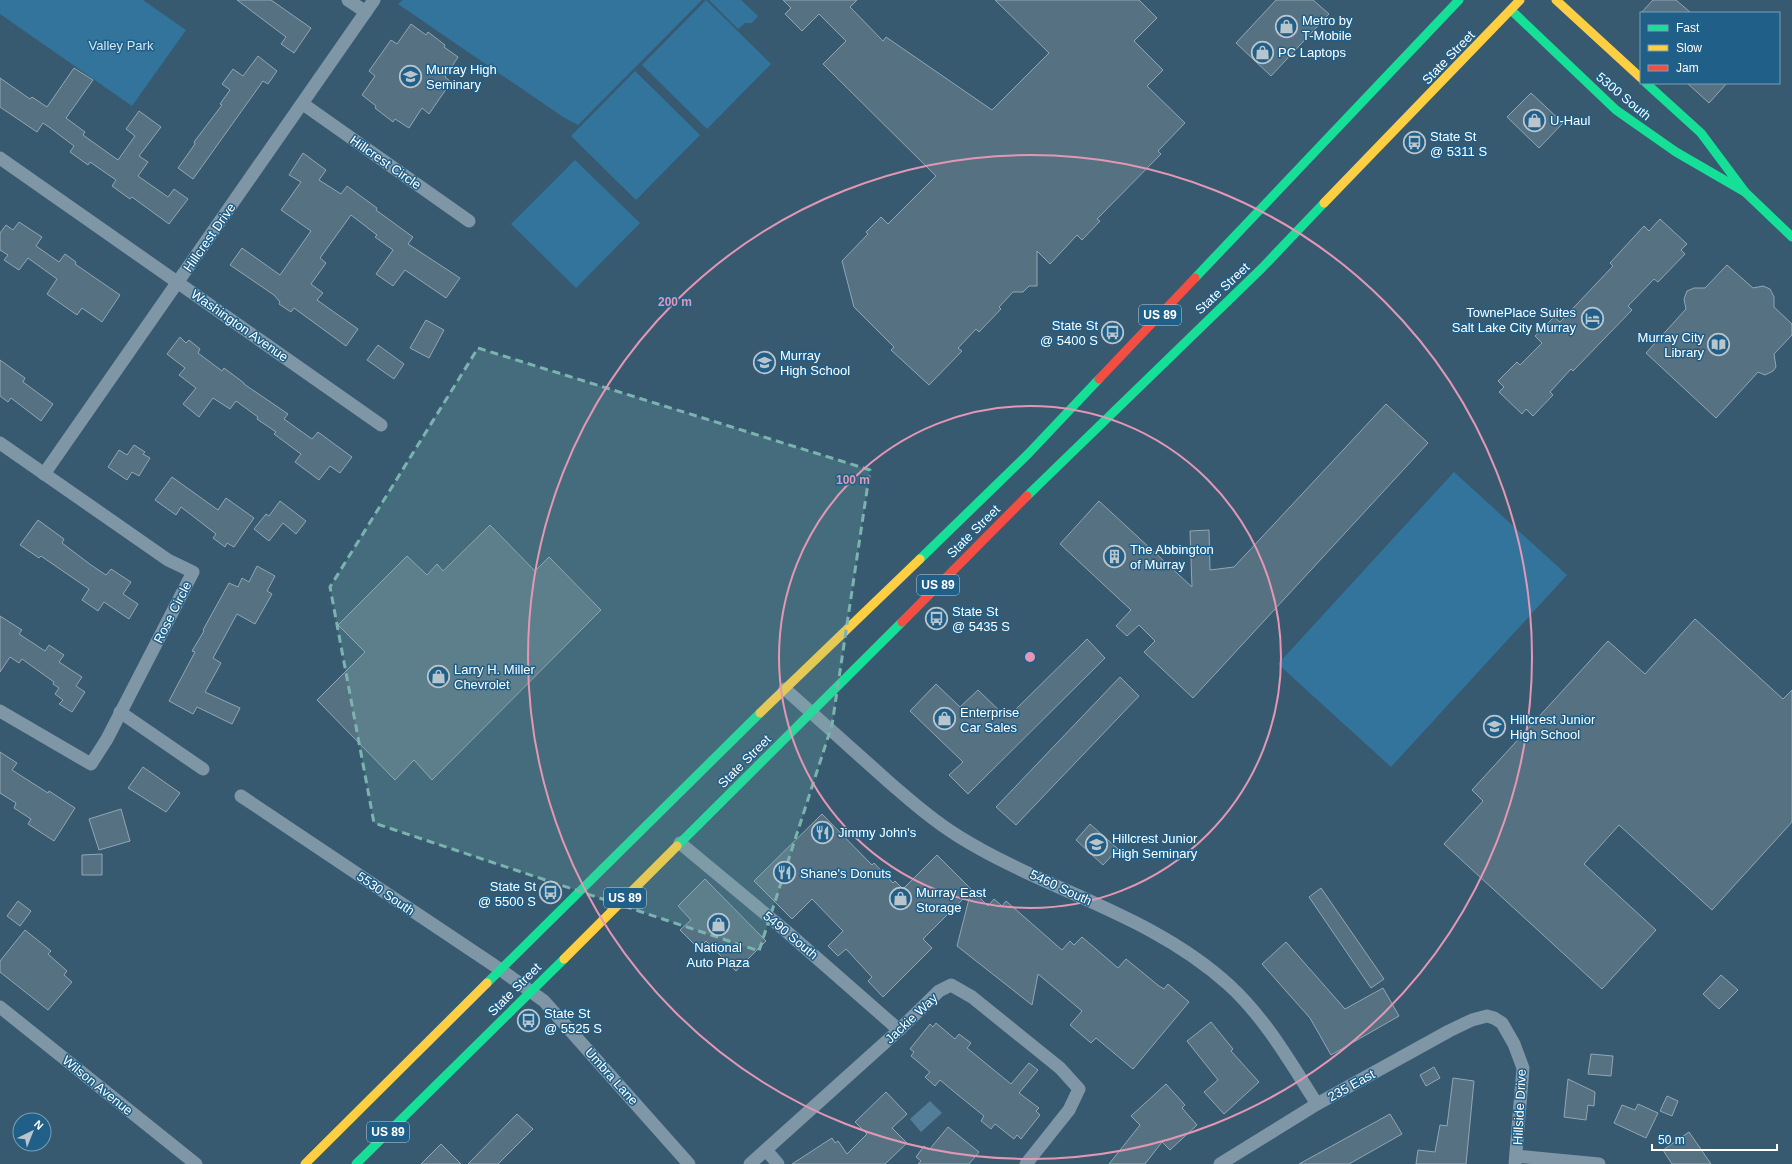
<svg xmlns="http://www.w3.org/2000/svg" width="1792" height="1164" viewBox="0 0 1792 1164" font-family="Arial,sans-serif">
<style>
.green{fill:#32749c}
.water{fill:#537e99}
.building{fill:#557182;stroke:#92a6b3}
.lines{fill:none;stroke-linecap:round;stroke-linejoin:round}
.street{stroke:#7e96a5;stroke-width:13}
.fast{stroke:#16e098;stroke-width:9}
.slow{stroke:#ffcf43;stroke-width:9}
.jam{stroke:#f24e42;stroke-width:9}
.marked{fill:#7bb4af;fill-opacity:0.2;stroke:#7bb4af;stroke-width:3;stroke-dasharray:8 5;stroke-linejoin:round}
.ring{fill:none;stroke:#e497b5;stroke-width:2}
.labels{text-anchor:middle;stroke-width:3;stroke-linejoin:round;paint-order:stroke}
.shield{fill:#205f87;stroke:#bccfdb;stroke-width:1}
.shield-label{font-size:12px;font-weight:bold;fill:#fff}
.poi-label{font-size:13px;fill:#fff;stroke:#205f87;text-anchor:start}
.park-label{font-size:13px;fill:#cfe8f7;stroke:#205f87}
.street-label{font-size:13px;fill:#fff;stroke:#205f87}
.centre{fill:#e497b5;stroke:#205f87;stroke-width:2}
.ring-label{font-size:12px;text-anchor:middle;font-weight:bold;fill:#e497b5;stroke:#205f87;stroke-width:3;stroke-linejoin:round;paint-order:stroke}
</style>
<rect width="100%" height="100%" fill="#375a70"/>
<g class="green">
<polygon points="0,0 143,0 186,30 132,106 0,14"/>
<polygon points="403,0 702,0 578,125 563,117 398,4"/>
<polygon points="706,0 771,64 707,129 642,65"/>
<polygon points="709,0 741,0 758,16 752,23 745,23 738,29"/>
<polygon points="635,71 700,135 636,200 571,136"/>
<polygon points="575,160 640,223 576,288 511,224"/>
<polygon points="1454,472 1567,575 1391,767 1278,664"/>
</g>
<polygon class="water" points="930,1101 942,1113 921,1132 910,1119"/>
<g class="building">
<polygon points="237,0 271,0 311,28 294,53 281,44 286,37"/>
<polygon points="783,0 857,0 850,7 883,41 886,37 992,110 1049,53 995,0 1139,0 1157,18 1134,41 1163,70 1147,86 1185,123 1158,151 1161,154 1097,219 1100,221 1082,240 1077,235 1050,264 1037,251 1037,286 1029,286 1023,292 1013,292 999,307 1001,309 979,332 976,329 958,348 962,351 929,385 891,350 894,347 854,307 842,261 868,234 866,232 881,217 888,224 936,176 823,64 846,41 819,14 802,31 785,14 791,8"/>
<polygon points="1276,0 1313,0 1329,14 1271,76 1236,43"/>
<polygon points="1653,0 1676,0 1691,13 1641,13"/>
<polygon points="411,24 426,35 428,32 445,45 444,47 458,57 445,77 451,82 429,114 422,108 409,128 395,119 393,122 375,108 376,106 362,95 375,76 369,71 391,40 397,44"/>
<polygon points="258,56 277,71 268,84 263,81 193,179 178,168 195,144 194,142 222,105 220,104 230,90 222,84 233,69 243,76"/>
<polygon points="74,68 93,80 66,118 85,132 83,135 118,160 135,136 126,129 139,111 161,127 139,156 148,162 138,176 168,197 174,189 188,199 169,224 132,197 130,199 112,186 116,180 90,162 88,165 70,152 74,146 49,127 43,123 37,132 0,107 0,78 30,99 32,97 47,107"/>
<polygon points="1687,83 1727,83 1709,103"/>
<polygon points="1531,93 1563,123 1539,148 1507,117"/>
<polygon points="303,153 326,170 319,180 341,194 347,186 377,208 376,210 413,237 408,244 460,278 446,298 405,270 393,286 376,274 393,250 375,237 377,235 351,215 320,258 326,263 311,284 323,293 317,300 358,329 346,346 294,308 291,312 279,304 280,302 274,295 230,265 242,248 280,275 311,231 281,210 301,182 289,175"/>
<polygon points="1660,219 1687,244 1681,250 1685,254 1658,282 1654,279 1628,306 1632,310 1573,371 1571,369 1550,392 1553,395 1533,416 1526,409 1522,414 1499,392 1504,387 1498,381 1517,362 1520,365 1542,343 1535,336 1554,317 1560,322 1613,266 1610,263 1644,226 1649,231"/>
<polygon points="19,222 42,237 36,246 59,262 65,254 76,262 75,264 120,295 102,322 82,308 77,315 47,294 57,279 28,258 19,270 4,260 8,255 0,250 0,233 6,225 13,230"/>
<polygon points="1727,265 1753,288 1763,286 1770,289 1774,297 1774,307 1792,324 1792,335 1774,354 1776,367 1773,371 1765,375 1758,372 1716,418 1646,353 1686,309 1684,299 1687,291 1694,288 1705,288"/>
<polygon points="426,320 444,330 429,358 410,348"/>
<polygon points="180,337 186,343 189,340 200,349 198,353 222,371 224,368 244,383 244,384 288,414 284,419 312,439 318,432 352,457 340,473 330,466 319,480 295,462 301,454 274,434 276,432 257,419 258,417 236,401 230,409 213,398 199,417 183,404 196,388 179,375 185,368 167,354"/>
<polygon points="378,345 404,364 394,379 367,360"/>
<polygon points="0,360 25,378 23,382 53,404 41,421 11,398 8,402 0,396"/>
<polygon points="1386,404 1428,443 1193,698 1144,652 1155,641 1139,625 1127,636 1116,626 1131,610 1060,544 1099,501 1192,587 1190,531 1209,530 1210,570 1234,567"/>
<polygon points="134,445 145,452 143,454 150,458 139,476 132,472 127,480 108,467 119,450 127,455"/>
<polygon points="172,477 218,510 226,498 254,518 234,547 227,543 225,547 213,538 216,534 181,507 176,515 155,500"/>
<polygon points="280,501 306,521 296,534 283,523 269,541 254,529 266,514 269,516"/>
<polygon points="38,520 64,539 62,543 91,565 106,575 111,569 131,582 123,594 138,604 129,619 104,602 98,611 82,600 89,589 41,556 39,558 20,545"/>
<polygon points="490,525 535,571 549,557 601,610 432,780 414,760 395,780 317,700 365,652 338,625 407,556 427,575 437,564 443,571"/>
<polygon points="257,566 275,576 267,591 272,594 255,624 237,614 213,658 221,663 205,692 240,708 232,724 197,707 193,714 169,701 195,652 192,651 204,631 203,630 229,583 238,587 242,578 249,582"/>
<polygon points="0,616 22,630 19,634 45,651 49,645 64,655 59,662 82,677 76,686 85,692 72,712 59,704 63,700 55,694 59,688 53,684 54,682 22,659 19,663 10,657 0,672"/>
<polygon points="1695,619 1783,699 1792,690 1792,822 1712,910 1619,825 1584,864 1656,930 1602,989 1444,844 1483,801 1472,790 1608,641 1645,674"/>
<polygon points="1087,639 1105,658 968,794 949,775 963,762 910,711 936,684 960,707 978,690 1007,718"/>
<polygon points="1120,677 1139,696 1016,825 996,807"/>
<polygon points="0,752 17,763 12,770 48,793 49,791 75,808 54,841 28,824 31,819 14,808 16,803 0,793"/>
<polygon points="143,767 180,793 166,812 128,788"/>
<polygon points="121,809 130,841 99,850 89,819"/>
<polygon points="822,814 872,865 874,863 893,883 895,881 903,889 937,855 988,906 994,899 1002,906 1006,901 1062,950 1070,941 1074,945 1082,937 1118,968 1126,959 1159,986 1164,989 1168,984 1189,1002 1133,1069 1096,1038 1091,1043 1070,1025 1082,1011 1038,974 1032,1005 957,946 971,891 923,939 932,948 883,997 868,981 872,977 846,949 838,956 828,946 843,931 812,899 792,919 754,881"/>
<polygon points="1090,824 1118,849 1103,865 1076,840"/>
<polygon points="102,854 102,875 82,875 82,855"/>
<polygon points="705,879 766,941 736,971 706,941 699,949 680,930 691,920 678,906"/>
<polygon points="1321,888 1384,979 1371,988 1309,897"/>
<polygon points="18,901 31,911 20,926 7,916"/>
<polygon points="25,930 51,951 48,954 67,971 64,975 72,982 48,1010 0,972 0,961"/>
<polygon points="1286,942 1345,1009 1383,988 1399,1016 1331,1055 1310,1018 1262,964"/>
<polygon points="1721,975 1738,990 1719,1009 1703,994"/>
<polygon points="1211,1022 1233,1049 1231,1051 1259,1082 1224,1114 1204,1092 1218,1080 1187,1041"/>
<polygon points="936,1023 955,1039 959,1034 971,1043 967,1048 1011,1084 1029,1063 1038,1070 1019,1093 1039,1108 1036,1111 1040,1115 1021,1139 1017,1135 1014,1139 995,1124 991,1129 981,1121 984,1116 958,1095 940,1080 935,1086 925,1077 930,1072 911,1056 914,1052 910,1049 930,1024 933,1027"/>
<polygon points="1591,1054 1613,1056 1611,1076 1588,1074"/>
<polygon points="1434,1067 1440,1078 1426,1086 1420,1075"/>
<polygon points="1453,1078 1474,1081 1466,1164 1416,1164 1418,1150 1435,1152 1440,1125 1447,1126"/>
<polygon points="1568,1079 1595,1092 1594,1106 1588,1105 1586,1120 1564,1117"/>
<polygon points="1166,1084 1185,1105 1182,1108 1197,1125 1170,1150 1162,1142 1145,1164 1109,1164 1140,1125 1131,1116"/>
<polygon points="886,1092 907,1114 892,1128 907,1143 885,1164 792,1164 832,1138 835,1143 838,1141 847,1154 867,1134 855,1122"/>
<polygon points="1667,1096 1678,1101 1672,1116 1660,1111"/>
<polygon points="1638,1104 1658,1113 1646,1138 1614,1123 1622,1105 1635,1110"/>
<polygon points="517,1114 533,1129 498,1164 468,1164"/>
<polygon points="1390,1114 1402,1134 1349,1164 1299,1164"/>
<polygon points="948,1127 979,1152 969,1164 918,1164 921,1161 916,1157 924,1146 929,1150"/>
<polygon points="1689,1132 1711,1164 1672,1164 1663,1150"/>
<polygon points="441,1144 461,1164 421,1164"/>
</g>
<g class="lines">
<g class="street">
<polyline points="348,0 366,12"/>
<polyline points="303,104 469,221"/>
<polyline points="0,158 381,425"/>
<polyline points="0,443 168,560 193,572 107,739 91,764 0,711"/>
<polyline points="44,474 374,0"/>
<path d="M785,689C820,720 855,752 890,783C912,802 934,821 958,836C1046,891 1150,913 1229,985C1266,1019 1290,1062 1317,1104"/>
<polyline points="120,712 203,769"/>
<polyline points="241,796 501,970 544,1001 689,1164"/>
<polyline points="680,843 786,931 899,1030"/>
<polyline points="0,1007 196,1164"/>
<polyline points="766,1150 778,1164"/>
<polyline points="1516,1156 1599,1164"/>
<polyline points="750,1164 899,1030 939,991 951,985 972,997 1060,1068 1079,1089 1069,1110 1026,1164"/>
<polyline points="1220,1164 1317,1104 1449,1031 1472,1020 1487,1016 1494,1018 1502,1023 1514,1044 1523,1068 1515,1164"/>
</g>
<g class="fast">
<polyline points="1511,10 1616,110 1676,152 1745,192"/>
<polyline points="1646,83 1701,133 1745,192 1792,237"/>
<polyline points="1195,278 1459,0"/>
<polyline points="1027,496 1262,268 1324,203"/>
<polyline points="920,559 1028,454 1099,379"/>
<polyline points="677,846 902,622"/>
<polyline points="487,983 760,713"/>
<polyline points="356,1164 564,959"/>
</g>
<g class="slow">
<polyline points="1556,0 1641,78"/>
<polyline points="1324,203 1520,0"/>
<polyline points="760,713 920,559"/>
<polyline points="564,959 677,846"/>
<polyline points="305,1164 487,983"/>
</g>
<g class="jam">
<polyline points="1099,379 1195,278"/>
<polyline points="902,622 1027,496"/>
</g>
</g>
<path class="marked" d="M478,348L870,470L832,725L759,951L374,823L330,587Z"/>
<g class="ring">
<circle cx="1030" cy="657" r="251"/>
<circle cx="1030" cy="657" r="502"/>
</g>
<defs>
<symbol id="shop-ring" viewBox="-11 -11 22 22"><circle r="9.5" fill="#205f87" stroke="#b9c5cd" stroke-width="1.5"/><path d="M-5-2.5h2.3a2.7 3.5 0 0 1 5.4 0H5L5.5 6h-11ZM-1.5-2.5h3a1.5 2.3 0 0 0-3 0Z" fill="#b9c5cd"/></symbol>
<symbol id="school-ring" viewBox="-11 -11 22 22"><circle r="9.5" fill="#205f87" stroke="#b9c5cd" stroke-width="1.5"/><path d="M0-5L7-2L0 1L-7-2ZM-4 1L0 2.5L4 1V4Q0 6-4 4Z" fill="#b9c5cd"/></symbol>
<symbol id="bus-ring" viewBox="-11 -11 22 22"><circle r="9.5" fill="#205f87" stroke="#b9c5cd" stroke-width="1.5"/><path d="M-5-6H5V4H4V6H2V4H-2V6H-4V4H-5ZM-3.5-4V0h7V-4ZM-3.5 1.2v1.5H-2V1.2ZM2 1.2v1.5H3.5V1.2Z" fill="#b9c5cd"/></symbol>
<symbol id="hotel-ring" viewBox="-11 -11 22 22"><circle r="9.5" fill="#205f87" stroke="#b9c5cd" stroke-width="1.5"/><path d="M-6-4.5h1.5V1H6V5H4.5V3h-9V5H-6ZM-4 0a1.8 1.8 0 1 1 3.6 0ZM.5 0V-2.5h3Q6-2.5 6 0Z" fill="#b9c5cd"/></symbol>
<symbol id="library-ring" viewBox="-11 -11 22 22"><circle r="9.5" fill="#205f87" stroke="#b9c5cd" stroke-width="1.5"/><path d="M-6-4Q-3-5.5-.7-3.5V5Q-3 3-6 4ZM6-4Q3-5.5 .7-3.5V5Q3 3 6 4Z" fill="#b9c5cd"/></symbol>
<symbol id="building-ring" viewBox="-11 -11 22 22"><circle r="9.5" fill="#205f87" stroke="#b9c5cd" stroke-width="1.5"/><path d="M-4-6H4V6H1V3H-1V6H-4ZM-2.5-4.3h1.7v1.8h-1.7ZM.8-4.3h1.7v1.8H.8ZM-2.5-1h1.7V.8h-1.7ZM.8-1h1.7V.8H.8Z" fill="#b9c5cd"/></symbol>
<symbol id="restaurant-ring" viewBox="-11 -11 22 22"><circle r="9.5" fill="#205f87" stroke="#b9c5cd" stroke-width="1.5"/><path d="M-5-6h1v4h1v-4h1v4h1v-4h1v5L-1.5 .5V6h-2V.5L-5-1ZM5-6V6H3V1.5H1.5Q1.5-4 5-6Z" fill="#b9c5cd"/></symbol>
</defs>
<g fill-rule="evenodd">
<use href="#shop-ring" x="1274" y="14" width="25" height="25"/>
<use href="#shop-ring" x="1250" y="40" width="25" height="25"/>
<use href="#school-ring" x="398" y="64" width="25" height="25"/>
<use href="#shop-ring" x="1522" y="108" width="25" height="25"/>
<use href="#bus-ring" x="1402" y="130" width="25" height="25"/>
<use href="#hotel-ring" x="1580" y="306" width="25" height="25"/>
<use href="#bus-ring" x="1100" y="320" width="25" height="25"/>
<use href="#library-ring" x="1706" y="332" width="25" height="25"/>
<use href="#school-ring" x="752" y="350" width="25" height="25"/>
<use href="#building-ring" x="1102" y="544" width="25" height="25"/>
<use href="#bus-ring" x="924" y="606" width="25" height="25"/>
<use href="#shop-ring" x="426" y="664" width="25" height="25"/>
<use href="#shop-ring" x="932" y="706" width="25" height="25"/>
<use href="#school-ring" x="1482" y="714" width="25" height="25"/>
<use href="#restaurant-ring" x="810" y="820" width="25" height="25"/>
<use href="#school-ring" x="1084" y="832" width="25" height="25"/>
<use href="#restaurant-ring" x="772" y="860" width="25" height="25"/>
<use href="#bus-ring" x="538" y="880" width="25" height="25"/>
<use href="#shop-ring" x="888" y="886" width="25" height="25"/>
<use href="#shop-ring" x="706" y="912" width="25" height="25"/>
<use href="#bus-ring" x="516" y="1008" width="25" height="25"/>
</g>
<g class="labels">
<g class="shield">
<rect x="1139" y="305" width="42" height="20" rx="3"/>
<rect x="917" y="575" width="42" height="20" rx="3"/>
<rect x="604" y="888" width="42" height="20" rx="3"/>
<rect x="367" y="1122" width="42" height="20" rx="3"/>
</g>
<g class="shield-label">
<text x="1160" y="319">US 89</text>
<text x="938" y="589">US 89</text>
<text x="625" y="902">US 89</text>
<text x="388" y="1136">US 89</text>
</g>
<g class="poi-label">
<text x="1302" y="25">Metro by<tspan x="1302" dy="15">T-Mobile</tspan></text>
<text x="1278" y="57">PC Laptops</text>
<text x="426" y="74">Murray High<tspan x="426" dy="15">Seminary</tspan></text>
<text x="1550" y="125">U-Haul</text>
<text x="1430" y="141">State St<tspan x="1430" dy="15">@ 5311 S</tspan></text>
<text x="1576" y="317" text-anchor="end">TownePlace Suites<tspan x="1576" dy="15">Salt Lake City Murray</tspan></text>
<text x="1098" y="330" text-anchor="end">State St<tspan x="1098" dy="15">@ 5400 S</tspan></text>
<text x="1704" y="342" text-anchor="end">Murray City<tspan x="1704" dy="15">Library</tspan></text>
<text x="780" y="360">Murray<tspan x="780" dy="15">High School</tspan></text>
<text x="1130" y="554">The Abbington<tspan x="1130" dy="15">of Murray</tspan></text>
<text x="952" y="616">State St<tspan x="952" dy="15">@ 5435 S</tspan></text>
<text x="454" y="674">Larry H. Miller<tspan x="454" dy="15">Chevrolet</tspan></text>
<text x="960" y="717">Enterprise<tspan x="960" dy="15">Car Sales</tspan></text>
<text x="1510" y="724">Hillcrest Junior<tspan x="1510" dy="15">High School</tspan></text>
<text x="838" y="837">Jimmy John's</text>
<text x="1112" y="843">Hillcrest Junior<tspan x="1112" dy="15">High Seminary</tspan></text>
<text x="800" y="878">Shane's Donuts</text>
<text x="536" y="891" text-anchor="end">State St<tspan x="536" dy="15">@ 5500 S</tspan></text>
<text x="916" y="897">Murray East<tspan x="916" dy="15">Storage</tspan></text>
<text x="718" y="952" text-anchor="middle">National<tspan x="718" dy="15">Auto Plaza</tspan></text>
<text x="544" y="1018">State St<tspan x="544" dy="15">@ 5525 S</tspan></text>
</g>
<g class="park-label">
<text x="121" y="50">Valley Park</text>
</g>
<g class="street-label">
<text transform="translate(1448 57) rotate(-46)" y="5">State Street</text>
<text transform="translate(1624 96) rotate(40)" y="5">5300 South</text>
<text transform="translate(386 162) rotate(35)" y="5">Hillcrest Circle</text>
<text transform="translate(209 237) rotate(-55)" y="5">Hillcrest Drive</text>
<text transform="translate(1222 288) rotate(-43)" y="5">State Street</text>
<text transform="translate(240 325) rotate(35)" y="5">Washington Avenue</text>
<text transform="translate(973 531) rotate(-45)" y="5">State Street</text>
<text transform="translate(172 612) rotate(-63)" y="5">Rose Circle</text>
<text transform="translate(744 761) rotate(-45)" y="5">State Street</text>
<text transform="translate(1061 887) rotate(25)" y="5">5460 South</text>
<text transform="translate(386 893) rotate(34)" y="5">5530 South</text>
<text transform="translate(791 935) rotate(40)" y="5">5490 South</text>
<text transform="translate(514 989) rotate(-45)" y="5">State Street</text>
<text transform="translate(911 1018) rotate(-43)" y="5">Jackie Way</text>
<text transform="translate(612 1076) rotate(48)" y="5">Umbra Lane</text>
<text transform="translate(98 1085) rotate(39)" y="5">Wilson Avenue</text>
<text transform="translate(1351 1085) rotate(-29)" y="5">235 East</text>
<text transform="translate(1519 1107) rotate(-87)" y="5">Hillside Drive</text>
</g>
</g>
<circle cx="1030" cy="657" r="6" class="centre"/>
<g class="ring-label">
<text x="675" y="306">200 m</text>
<text x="853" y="484">100 m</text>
</g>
<rect x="1640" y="12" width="140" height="72" fill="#205f87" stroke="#799fb7"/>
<rect x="1648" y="25" width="20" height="6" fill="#16e098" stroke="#799fb7"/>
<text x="1676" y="32" font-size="12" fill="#ffffff">Fast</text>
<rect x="1648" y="45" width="20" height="6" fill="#ffcf43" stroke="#799fb7"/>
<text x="1676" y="52" font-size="12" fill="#ffffff">Slow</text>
<rect x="1648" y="65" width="20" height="6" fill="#f24e42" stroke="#799fb7"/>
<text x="1676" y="72" font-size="12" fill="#ffffff">Jam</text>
<g transform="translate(32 1132) rotate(43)"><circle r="19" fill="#205f87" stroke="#799fb7"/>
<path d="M0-3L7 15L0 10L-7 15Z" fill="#b9c5cd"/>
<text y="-6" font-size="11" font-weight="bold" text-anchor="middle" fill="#ffffff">N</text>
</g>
<path d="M1652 1144v6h125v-6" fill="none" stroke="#ffffff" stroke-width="2"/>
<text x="1658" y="1144" font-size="12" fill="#ffffff" stroke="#205f87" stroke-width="3" paint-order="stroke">50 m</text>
</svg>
